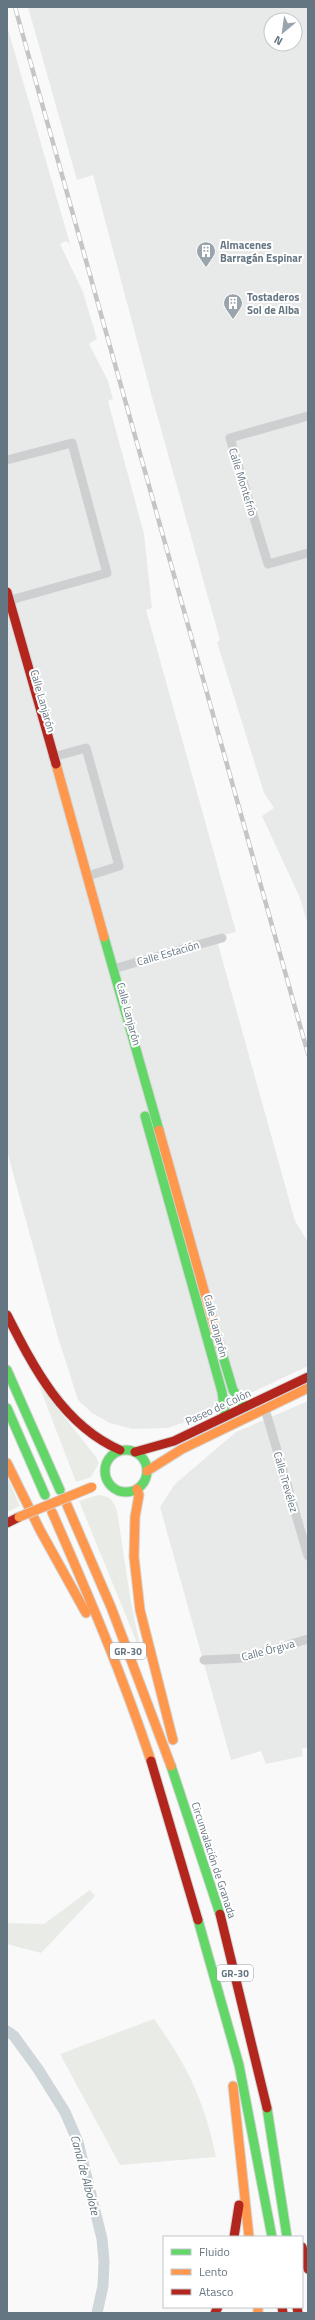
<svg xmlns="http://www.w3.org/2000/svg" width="315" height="2320" viewBox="0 0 315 2320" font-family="'Titillium Web',sans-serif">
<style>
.built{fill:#e8e9e9;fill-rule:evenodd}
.green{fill:#e8ebe6}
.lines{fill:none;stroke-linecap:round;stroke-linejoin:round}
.canal{stroke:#ced6d9;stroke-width:11}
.fast-casing{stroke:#d5d6d7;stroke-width:11}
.slow-casing{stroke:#d5d6d7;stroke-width:11}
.jam-casing{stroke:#d5d6d7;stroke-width:11}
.street{stroke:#cecfd0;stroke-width:9}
.fast{stroke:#63d668;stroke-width:9}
.slow{stroke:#ff974d;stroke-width:9}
.jam{stroke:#b3261e;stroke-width:9}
.rail-casing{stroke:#c3c5c6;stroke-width:4.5}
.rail{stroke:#fff;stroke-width:3;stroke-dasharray:9;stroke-linecap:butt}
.slow-bridge-casing{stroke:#d5d6d7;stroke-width:11;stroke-linecap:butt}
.slow-bridge{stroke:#ff974d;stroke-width:9}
.labels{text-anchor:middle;stroke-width:4;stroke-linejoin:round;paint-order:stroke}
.shield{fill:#fff;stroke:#939fa8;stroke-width:1}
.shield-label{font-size:10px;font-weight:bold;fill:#657683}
.poi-label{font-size:11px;font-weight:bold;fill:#657683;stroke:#fff;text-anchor:start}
.street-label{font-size:11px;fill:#657683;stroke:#fff}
.water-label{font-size:12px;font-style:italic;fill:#60757c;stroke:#fff}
</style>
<rect width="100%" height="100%" fill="#f9f9f9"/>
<g class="built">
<path d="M28,7H308V925L300,898L262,816L274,808L264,793L217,642L220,640L152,397L93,175L77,180ZM271,20H295V44H271Z"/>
<polygon points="7,26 70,244 66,241 60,244 83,292 97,339 89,344 108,381 113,399 108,401 144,534 152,608 146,610 236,932 216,937 295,1221 308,1242 308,1366 202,1416 168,1428 132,1429 110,1423 92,1413 78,1400 57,1334 7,1151"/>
<polygon points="308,1401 308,1747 302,1749 303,1756 266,1764 261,1751 231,1760 160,1507 175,1484 236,1432"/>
</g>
<g class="green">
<polygon points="39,1385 96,1457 99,1463 91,1477 76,1482"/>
<polygon points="7,1477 20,1506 7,1512"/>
<path d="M98,1495C110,1496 113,1500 117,1511L131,1603L142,1655L79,1501Z"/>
<polygon points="90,1890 95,1896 41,1953 7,1944 7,1923 44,1924"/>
<path d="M154,2019C187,2065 204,2100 216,2157L120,2165L60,2054Z"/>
</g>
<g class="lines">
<polyline class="canal" points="7,2031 14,2036 38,2069 65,2112 78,2142 102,2239 104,2261 103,2286 97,2313"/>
<defs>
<g id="fast">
<polyline points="104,937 159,1130"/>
<polyline points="145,1116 222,1392 225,1416"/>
<polyline points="216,1333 233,1390 245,1407"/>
<polyline points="7,1370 60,1490"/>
<polyline points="7,1408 45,1495"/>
<circle cx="126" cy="1471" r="21"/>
<polyline points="171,1766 220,1914"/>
<polyline points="198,1920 239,2065 272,2237"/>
<polyline points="267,2108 287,2237"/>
</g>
<g id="slow">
<polyline points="56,764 104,937"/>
<polyline points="159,1130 216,1333"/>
<polyline points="7,1463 40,1530 86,1613"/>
<polyline points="147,1471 182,1449 308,1388"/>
<polyline points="137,1489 139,1495 135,1517 134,1557 140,1610 173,1740"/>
<polyline points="67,1505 111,1607 171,1766"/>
<path d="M52,1512C88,1594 123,1676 151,1761"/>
<polyline points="233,2086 249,2237"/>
<polyline points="258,2307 258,2313"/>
</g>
<g id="jam">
<polyline points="7,592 56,764"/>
<path d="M7,1315C34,1368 63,1425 120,1450"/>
<polyline points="135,1452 174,1441 308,1377"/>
<polyline points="7,1523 19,1517"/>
<polyline points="151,1761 198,1920"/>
<polyline points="220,1914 267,2108"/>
<polyline points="234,2237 239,2205"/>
<polyline points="302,2247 308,2269"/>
<polyline points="282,2307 283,2313"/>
<polyline points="297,2307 298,2313"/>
<polyline points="215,2313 218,2307"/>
</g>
</defs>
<use href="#fast" class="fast-casing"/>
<use href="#slow" class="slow-casing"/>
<use href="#jam" class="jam-casing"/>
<g class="street">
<polyline points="308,416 230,438 268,564 308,553"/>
<polyline points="7,460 72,443 107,573 7,601"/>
<polyline points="53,757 86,748 119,866 88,876"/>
<polyline points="113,969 222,938"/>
<polyline points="265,1409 308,1556"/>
<polyline points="204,1660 245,1658 308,1639"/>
</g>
<use href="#fast" class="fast"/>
<use href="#slow" class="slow"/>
<use href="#jam" class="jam"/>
<defs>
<polyline id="rail" points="15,7 308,1054"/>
</defs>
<use href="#rail" class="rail-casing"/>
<use href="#rail" class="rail"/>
<defs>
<polyline id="slow-bridge" points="19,1517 92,1487"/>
</defs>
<use href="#slow-bridge" class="slow-bridge-casing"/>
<use href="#slow-bridge" class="slow-bridge"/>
</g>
<defs>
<symbol id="building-pin" viewBox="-11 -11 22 30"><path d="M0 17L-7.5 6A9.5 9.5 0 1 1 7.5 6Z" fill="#99a4ac" stroke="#fff"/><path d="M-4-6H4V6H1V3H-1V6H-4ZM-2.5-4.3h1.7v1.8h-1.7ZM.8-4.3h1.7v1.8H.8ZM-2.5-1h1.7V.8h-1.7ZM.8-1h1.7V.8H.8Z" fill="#fff"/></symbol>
</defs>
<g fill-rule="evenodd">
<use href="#building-pin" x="195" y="240" width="22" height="30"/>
<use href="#building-pin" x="222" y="292" width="22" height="30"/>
</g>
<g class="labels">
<g class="shield">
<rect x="110" y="1643" width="36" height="16" rx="3"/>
<rect x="217" y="1965" width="36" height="16" rx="3"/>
</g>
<g class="shield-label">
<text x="128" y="1655">GR-30</text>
<text x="235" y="1977">GR-30</text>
</g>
<g class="poi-label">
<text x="220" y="249">Almacenes<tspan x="220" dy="13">Barragán Espinar</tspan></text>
<text x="247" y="301">Tostaderos<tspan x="247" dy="13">Sol de Alba</tspan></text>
</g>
<g class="street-label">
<text transform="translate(243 482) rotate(73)" y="4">Calle Montefrío</text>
<text transform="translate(43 701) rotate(74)" y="4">Calle Lanjarón</text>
<text transform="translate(168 953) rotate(-16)" y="4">Calle Estación</text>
<text transform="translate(129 1014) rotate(75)" y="4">Calle Lanjarón</text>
<text transform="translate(216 1326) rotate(75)" y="4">Calle Lanjarón</text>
<text transform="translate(218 1407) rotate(-25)" y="4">Paseo de Colón</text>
<text transform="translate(286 1482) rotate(74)" y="4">Calle Trevélez</text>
<text transform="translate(268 1650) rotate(-15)" y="4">Calle Órgiva</text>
<text transform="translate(214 1860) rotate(72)" y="4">Circunvalación de Granada</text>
</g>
<g class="water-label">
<text transform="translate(85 2175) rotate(75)" y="4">Canal de Albolote</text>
</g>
</g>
<rect width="315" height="2320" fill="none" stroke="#657683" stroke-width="16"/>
<rect x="163" y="2236" width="140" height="72" fill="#ffffff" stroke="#c1c8cd"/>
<rect x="171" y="2249" width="20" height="6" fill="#63d668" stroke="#c1c8cd"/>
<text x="199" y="2256" font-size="12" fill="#657683">Fluido</text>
<rect x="171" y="2269" width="20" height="6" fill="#ff974d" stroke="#c1c8cd"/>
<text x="199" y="2276" font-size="12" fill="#657683">Lento</text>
<rect x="171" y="2289" width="20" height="6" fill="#b3261e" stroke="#c1c8cd"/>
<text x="199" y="2296" font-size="12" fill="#657683">Atasco</text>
<g transform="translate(283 32) rotate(209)"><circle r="19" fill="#ffffff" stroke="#c1c8cd"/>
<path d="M0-3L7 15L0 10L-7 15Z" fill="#99a4ac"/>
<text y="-6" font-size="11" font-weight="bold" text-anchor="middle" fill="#657683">N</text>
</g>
</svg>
